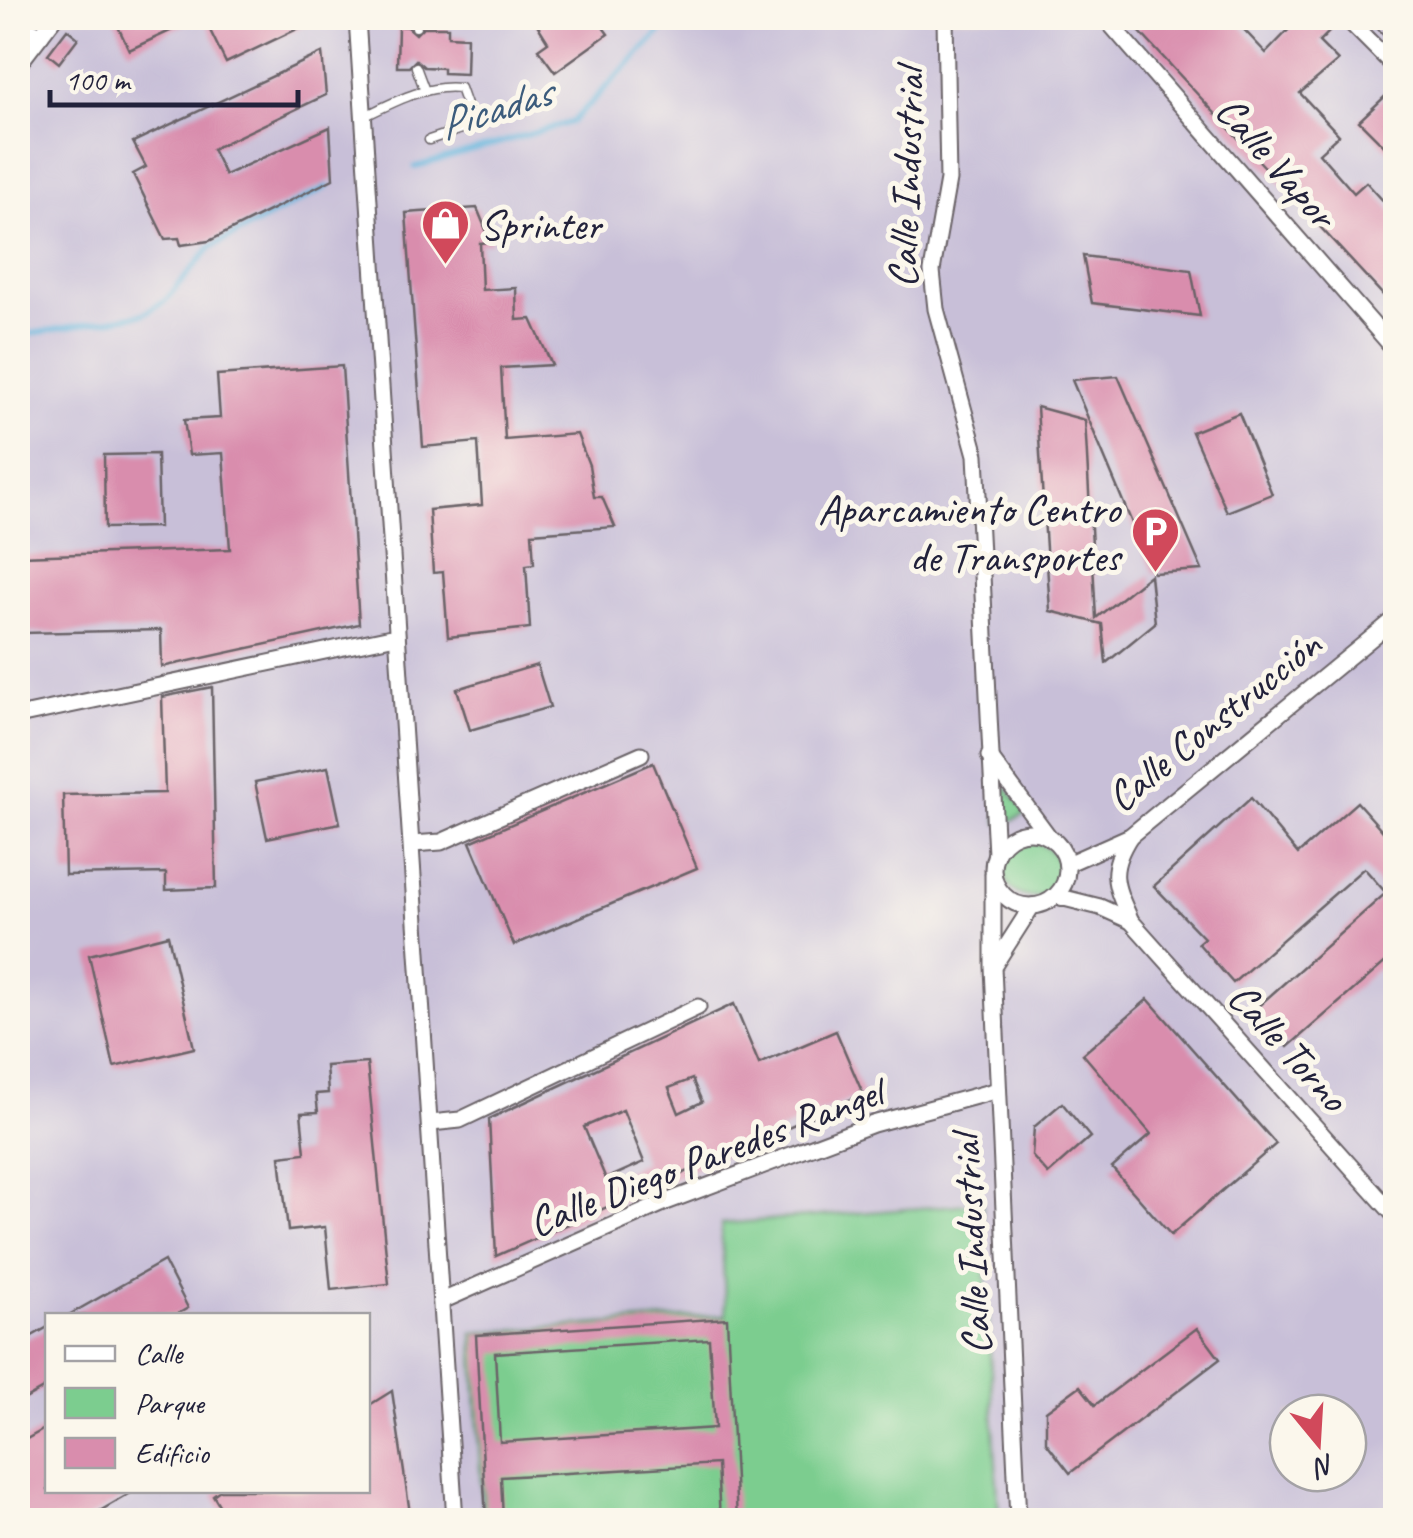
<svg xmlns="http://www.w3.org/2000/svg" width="1413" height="1538" viewBox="0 0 1413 1538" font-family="Caveat,sans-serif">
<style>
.industrial{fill:#c8bfd8;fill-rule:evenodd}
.green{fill:#7ccd8f;stroke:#4f7865;stroke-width:2.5}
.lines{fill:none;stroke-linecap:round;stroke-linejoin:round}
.stream{stroke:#63b3dd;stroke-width:5}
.building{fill:#d98dad;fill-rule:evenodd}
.lane-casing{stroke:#6a6367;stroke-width:11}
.street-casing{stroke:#6a6367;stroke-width:19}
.lane{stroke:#fff;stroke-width:8}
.street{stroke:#fff;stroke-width:15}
.labels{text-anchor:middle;stroke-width:10;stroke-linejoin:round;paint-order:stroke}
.street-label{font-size:42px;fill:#22223b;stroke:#fbf7ec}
.poi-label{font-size:42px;fill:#22223b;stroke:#fbf7ec;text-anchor:start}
.water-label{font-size:45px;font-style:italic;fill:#3c5c7c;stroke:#fbf7ec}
</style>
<rect width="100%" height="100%" fill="#fbf7ec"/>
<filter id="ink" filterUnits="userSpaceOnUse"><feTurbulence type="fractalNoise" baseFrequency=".01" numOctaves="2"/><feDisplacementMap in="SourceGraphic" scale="20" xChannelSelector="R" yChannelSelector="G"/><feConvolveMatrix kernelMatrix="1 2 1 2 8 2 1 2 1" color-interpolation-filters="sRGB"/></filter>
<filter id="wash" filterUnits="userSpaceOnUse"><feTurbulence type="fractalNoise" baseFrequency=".0048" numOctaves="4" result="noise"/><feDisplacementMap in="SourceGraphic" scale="40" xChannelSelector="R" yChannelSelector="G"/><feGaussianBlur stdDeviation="2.25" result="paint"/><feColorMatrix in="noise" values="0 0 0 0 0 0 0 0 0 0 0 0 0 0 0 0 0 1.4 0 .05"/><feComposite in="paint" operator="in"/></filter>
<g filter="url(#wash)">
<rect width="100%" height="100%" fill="#efdcba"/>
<path class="industrial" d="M18,18H1395V1520H18V970L27,967L30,728L18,730ZM48,1316H368V1490H48ZM1288,1413H1348V1473H1288Z"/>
<g class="green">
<polygon points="1006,786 1027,813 1002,825 998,822 999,788"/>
<circle cx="1031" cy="870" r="27"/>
<polygon points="982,1203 999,1520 483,1520 473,1333 726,1315 721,1224"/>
</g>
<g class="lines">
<g class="stream">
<polyline points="415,167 572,122 674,18"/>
<polyline points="18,336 143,314 165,301 211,247 327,187"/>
</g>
</g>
<g id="blocks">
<g class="building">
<polygon points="114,18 198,18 129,50"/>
<polygon points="204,18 320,18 226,63"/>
<polygon points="533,18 596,18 608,34 555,72 538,49 548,42"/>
<polygon points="1127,18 1233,18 1266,53 1300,18 1318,18 1331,30 1319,42 1338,61 1300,93 1339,135 1319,153 1354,193 1366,182 1396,215 1396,309"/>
<polygon points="1368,18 1396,18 1396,49"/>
<polygon points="398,26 408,27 416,34 423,27 448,27 448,36 467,37 466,74 443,73 443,68 424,67 416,60 409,67 397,67"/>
<polygon points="67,29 78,38 59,63 48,54"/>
<polygon points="322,53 326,95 212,149 225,175 330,127 333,179 209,241 181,245 179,238 165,239 133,174 146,167 133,142"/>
<polygon points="1396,86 1396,158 1359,121"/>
<polygon points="477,208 491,242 480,243 482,290 516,288 517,320 531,319 552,365 501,368 505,440 577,434 589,465 594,497 602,497 615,527 532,533 534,564 526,565 530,628 448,637 443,572 433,573 429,510 482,505 478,442 423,447 406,213"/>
<polygon points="1083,256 1191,270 1200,316 1092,303"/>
<polygon points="342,366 359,624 162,667 161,630 23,633 21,556 230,549 223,453 189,455 184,420 220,418 217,375"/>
<polygon points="1118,376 1202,570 1153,573 1072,380"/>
<polygon points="1037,407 1085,420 1096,618 1150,575 1155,623 1106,663 1102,624 1050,611"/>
<polygon points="1239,413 1272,494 1227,512 1192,432"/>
<polygon points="157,454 159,527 105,528 104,455"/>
<polygon points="537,665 550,707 470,730 457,689"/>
<polygon points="212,687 216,888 166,890 166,873 65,875 63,795 165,793 162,697"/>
<polygon points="653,763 697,868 514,945 470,842"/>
<polygon points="328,767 340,823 267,838 255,782"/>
<polygon points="1251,798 1298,854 1357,802 1396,846 1396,953 1288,1047 1255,1009 1386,893 1364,868 1233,983 1198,943 1204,938 1154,886"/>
<polygon points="168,935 194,1048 114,1067 89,955"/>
<polygon points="1148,999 1276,1144 1171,1235 1112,1168 1151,1134 1083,1054"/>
<path d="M734,1004L759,1064L836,1031L863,1094L496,1256L489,1119ZM692,1079L702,1102L679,1113L669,1088ZM623,1110L644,1162L606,1179L584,1127Z"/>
<polygon points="367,1063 389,1284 331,1290 325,1227 288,1231 280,1156 305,1153 301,1113 318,1112 316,1094 328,1093 326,1066"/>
<polygon points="1062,1103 1090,1137 1048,1174 1032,1156 1034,1127"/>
<polygon points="164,1261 188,1308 174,1316 67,1316"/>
<path d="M727,1318L737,1520H720L717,1464L501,1477L503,1520H486L476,1335ZM709,1339L715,1428L500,1442L495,1353Z"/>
<polygon points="48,1327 48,1386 18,1403 18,1344"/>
<polygon points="1197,1328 1220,1359 1070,1473 1046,1442 1046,1411 1080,1386 1095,1405"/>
<polygon points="392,1391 411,1520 228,1520 213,1495 220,1490 368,1490 368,1406"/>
<polygon points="48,1427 48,1490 136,1490 84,1520 18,1520 18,1444"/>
</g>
</g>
</g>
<g filter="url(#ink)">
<use href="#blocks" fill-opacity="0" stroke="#6a6367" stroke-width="2.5"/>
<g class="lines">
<defs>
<g id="lane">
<polyline points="415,18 416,27"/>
<polyline points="416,67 425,91"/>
<path d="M365,116C394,102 427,84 460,88L473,125L429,140"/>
</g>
<g id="street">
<polyline points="357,18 455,1520"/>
<polyline points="945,18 948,180 932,271 936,309 976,455 996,855"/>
<polyline points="1105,18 1396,351"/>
<polyline points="1346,18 1396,68"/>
<polyline points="18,25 41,35"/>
<polyline points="18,65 54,18"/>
<polyline points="18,716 396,636"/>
<polyline points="989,756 1049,837"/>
<circle cx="1030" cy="869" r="37"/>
<path d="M1130,836C1107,872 1115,885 1131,921L1396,1217"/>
<polyline points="412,844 441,842 641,754"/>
<polyline points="1067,864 1130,836 1396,618"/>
<polyline points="993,874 993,967 1018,1520"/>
<polyline points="1056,896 1100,907 1131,921"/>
<polyline points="995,964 1032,906"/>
<polyline points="431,1123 460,1120 698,1007"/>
<polyline points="442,1301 666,1202 873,1124 998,1090"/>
</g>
</defs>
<use href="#lane" class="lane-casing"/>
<use href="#street" class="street-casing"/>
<use href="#lane" class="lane"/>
<use href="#street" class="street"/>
</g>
</g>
<defs>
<symbol id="shop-pin" viewBox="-11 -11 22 30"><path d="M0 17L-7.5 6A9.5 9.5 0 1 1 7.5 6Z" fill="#d1495b" stroke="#fbf7ec"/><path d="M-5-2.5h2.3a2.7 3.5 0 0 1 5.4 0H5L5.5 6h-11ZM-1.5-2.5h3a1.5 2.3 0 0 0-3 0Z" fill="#fff"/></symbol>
<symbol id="parking-pin" viewBox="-11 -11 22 30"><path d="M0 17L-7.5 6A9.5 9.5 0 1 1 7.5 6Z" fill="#d1495b" stroke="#fbf7ec"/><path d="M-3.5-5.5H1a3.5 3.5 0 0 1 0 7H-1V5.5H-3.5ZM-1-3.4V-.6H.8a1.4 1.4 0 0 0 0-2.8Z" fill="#fff"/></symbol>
</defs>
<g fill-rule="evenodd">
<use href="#shop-pin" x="418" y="196" width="55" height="75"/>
<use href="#parking-pin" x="1128" y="504" width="55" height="75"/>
</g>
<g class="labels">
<g class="street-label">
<text transform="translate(1277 161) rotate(49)" y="15">Calle Vapor</text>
<text transform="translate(905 178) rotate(-88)" y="15">Calle Industrial</text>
<text transform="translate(1213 720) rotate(-39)" y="15">Calle Construcción</text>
<text transform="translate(1289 1046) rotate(48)" y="15">Calle Torno</text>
<text transform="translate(705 1156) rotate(-21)" y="15">Calle Diego Paredes Rangel</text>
<text transform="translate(970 1245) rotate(-93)" y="15">Calle Industrial</text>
</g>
<g class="poi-label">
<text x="480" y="239">Sprinter</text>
<text x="1120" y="523" text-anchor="end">Aparcamiento Centro<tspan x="1120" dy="48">de Transportes</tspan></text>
</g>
<g class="water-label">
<text transform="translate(494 107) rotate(-18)" y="16">Picadas</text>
</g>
</g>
<rect width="1413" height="1538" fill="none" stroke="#fbf7ec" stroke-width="60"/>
<rect x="45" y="1313" width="325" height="180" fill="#fbf7ec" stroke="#a4a2a5" stroke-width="2.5"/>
<rect x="65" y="1346" width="50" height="15" fill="#ffffff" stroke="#a4a2a5" stroke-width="2.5"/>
<text x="135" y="1363" font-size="30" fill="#22223b">Calle</text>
<rect x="65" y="1388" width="50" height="30" fill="#7ccd8f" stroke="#a4a2a5" stroke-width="2.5"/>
<text x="135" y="1413" font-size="30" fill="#22223b">Parque</text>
<rect x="65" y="1438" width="50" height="30" fill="#d98dad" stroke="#a4a2a5" stroke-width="2.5"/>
<text x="135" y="1463" font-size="30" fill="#22223b">Edificio</text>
<g transform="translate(1318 1443) rotate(162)"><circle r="48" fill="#fbf7ec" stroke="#a4a2a5" stroke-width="2.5"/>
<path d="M0-8L18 38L0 25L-18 38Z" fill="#d1495b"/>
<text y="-15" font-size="28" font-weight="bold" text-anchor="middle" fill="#22223b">N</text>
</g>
<path d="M50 90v15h248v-15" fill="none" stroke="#22223b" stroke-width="5"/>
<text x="65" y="90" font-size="30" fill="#22223b" stroke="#fbf7ec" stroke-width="8" paint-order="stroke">100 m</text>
</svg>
